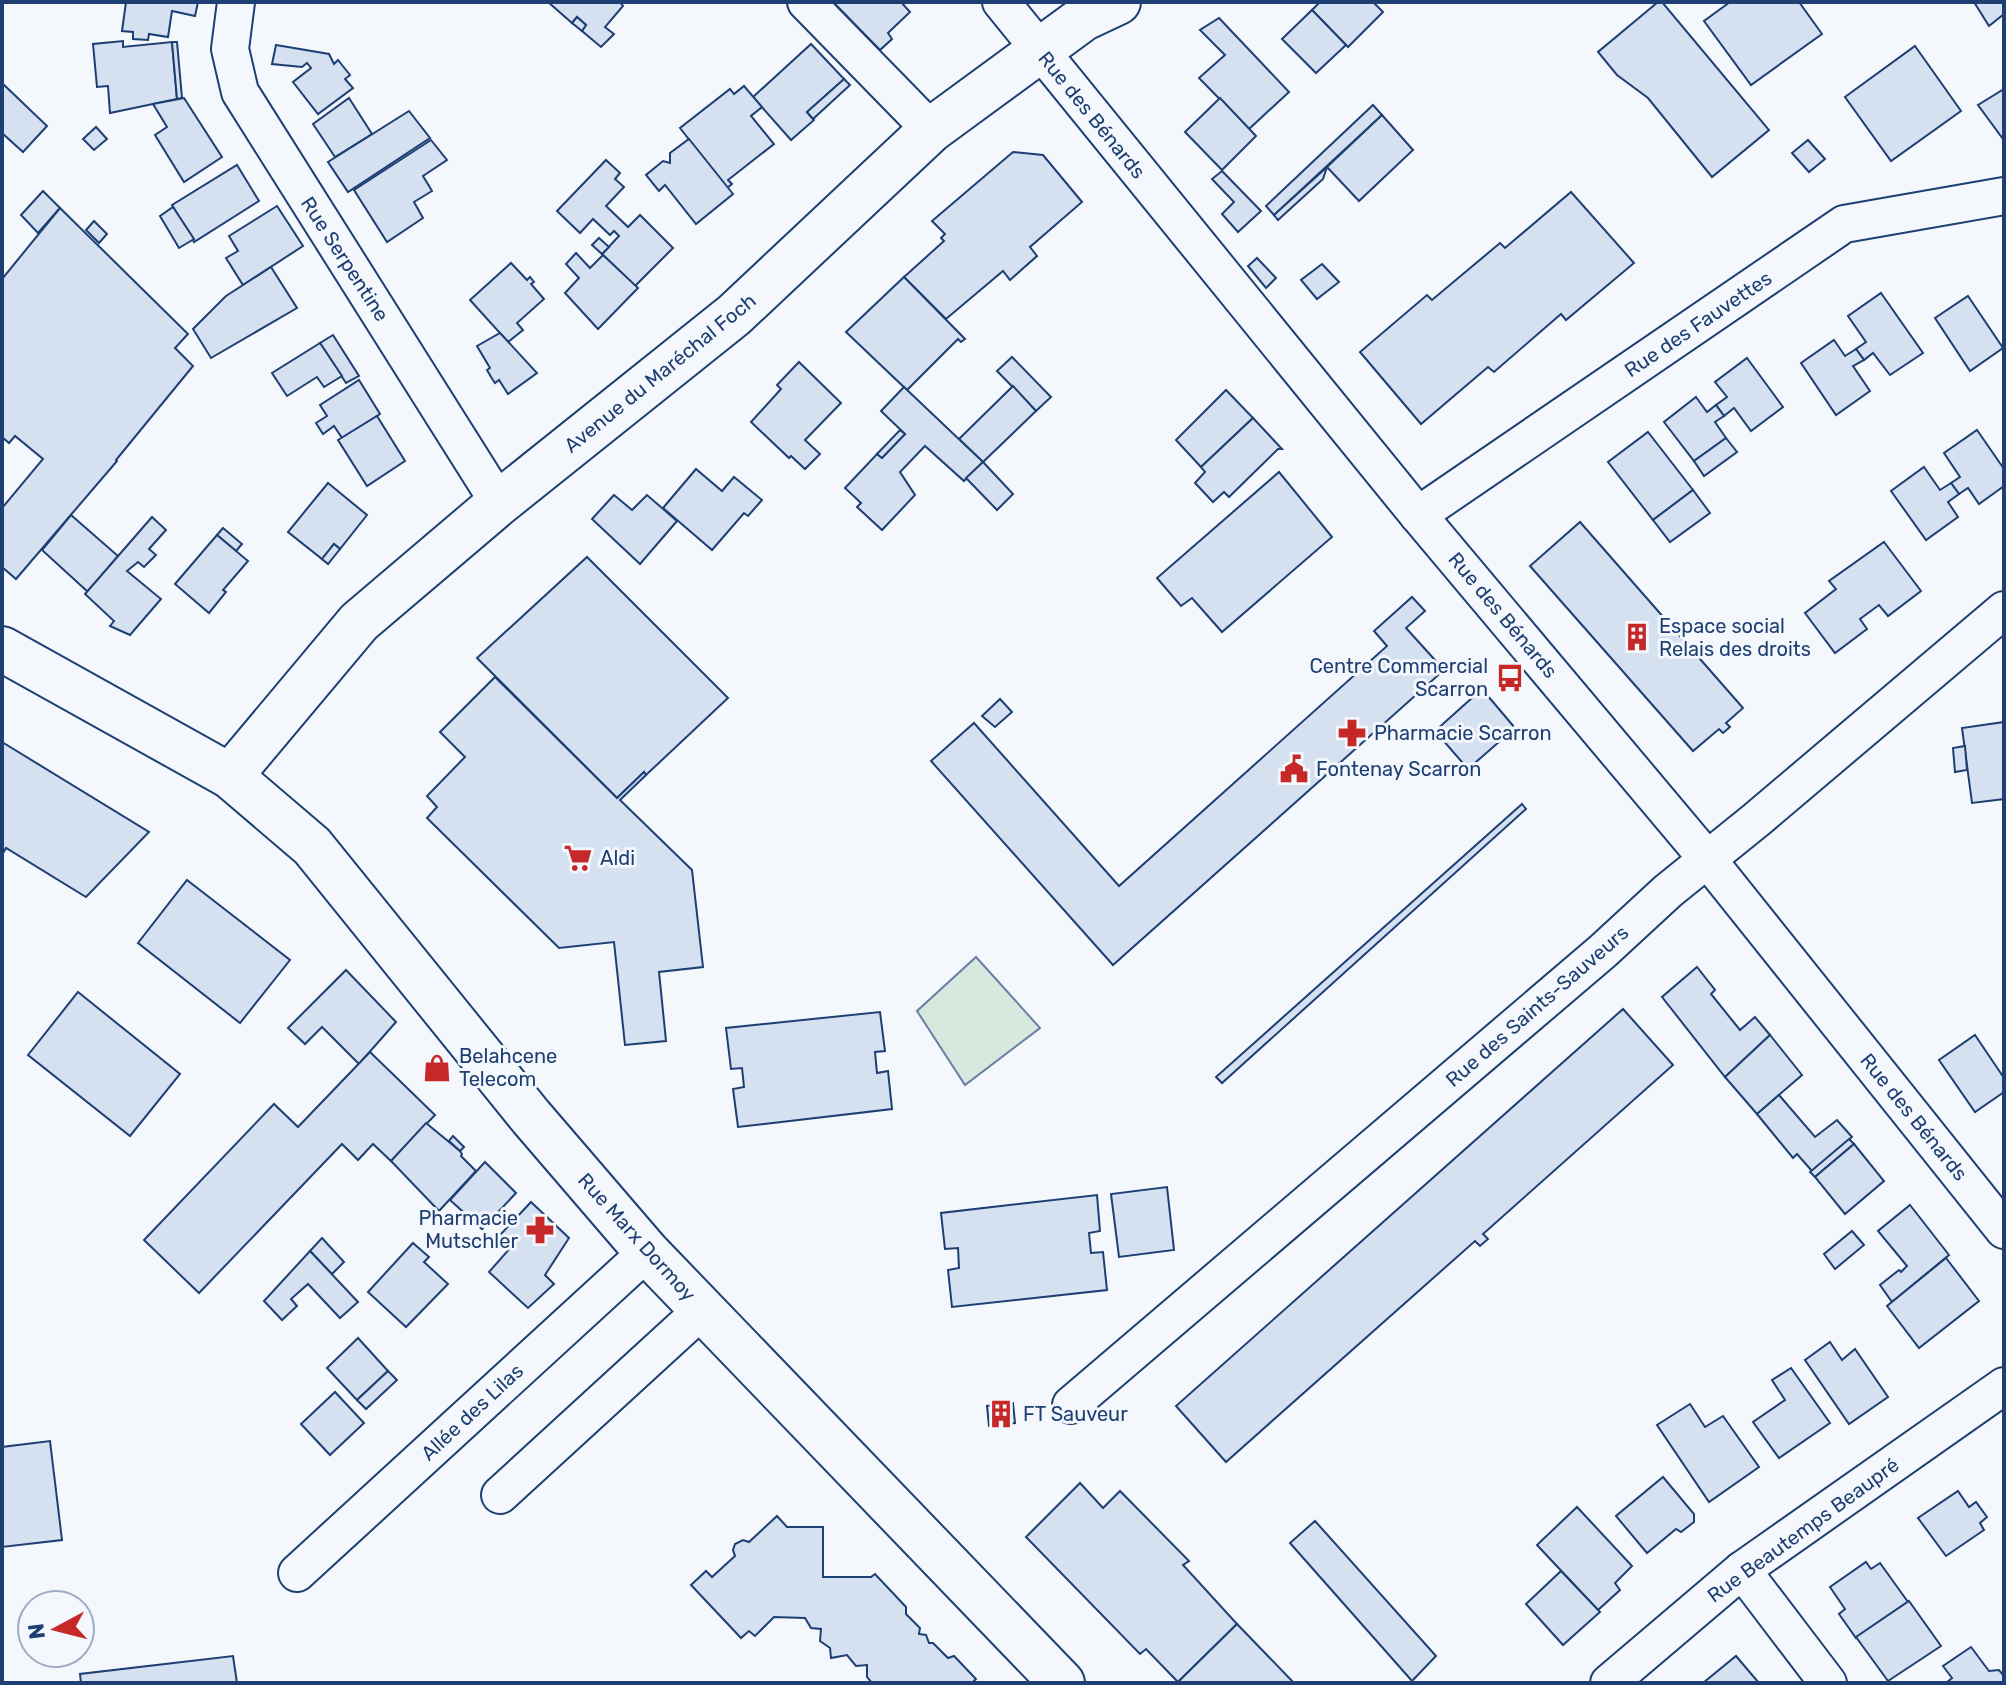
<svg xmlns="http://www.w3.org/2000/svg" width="2006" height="1685" viewBox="0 0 2006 1685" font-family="Rubik,sans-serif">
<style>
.green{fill:#d7e8df;stroke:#687fa3;stroke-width:2}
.building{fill:#d5e0f0;stroke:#1d3f73;stroke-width:2}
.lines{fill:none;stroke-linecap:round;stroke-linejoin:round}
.street-casing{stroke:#1d3f73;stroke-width:40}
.secondary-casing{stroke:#1d3f73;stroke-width:48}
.street{stroke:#f4f7fb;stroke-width:36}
.secondary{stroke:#f4f7fb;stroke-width:44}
.labels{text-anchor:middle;stroke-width:6;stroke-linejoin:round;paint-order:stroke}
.street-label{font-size:20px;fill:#1d3f73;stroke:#f4f7fb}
.poi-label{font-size:20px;fill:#1d3f73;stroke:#f4f7fb;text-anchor:start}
</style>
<rect width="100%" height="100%" fill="#f4f7fb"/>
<polygon class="green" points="976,957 1040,1028 965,1085 917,1011"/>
<g class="building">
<polygon points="126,2 198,2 195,16 172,11 168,37 149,34 148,40 133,39 133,32 122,31"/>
<polygon points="548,2 620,2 623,6 605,27 614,34 601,47 582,31 586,25 577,17 572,23"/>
<polygon points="833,2 901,2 910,12 888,33 892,39 880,50"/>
<polygon points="1320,2 1373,2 1383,12 1348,47 1312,10"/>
<polygon points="1658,2 1662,2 1769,130 1712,177 1648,98 1617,75 1598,52"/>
<polygon points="1730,2 1799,2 1822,34 1751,85 1704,21"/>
<polygon points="1974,2 2004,2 2004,14 1989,26"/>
<polygon points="1312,10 1346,45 1316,73 1282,39"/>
<polygon points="577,17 586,25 582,31 572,23"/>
<polygon points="1219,18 1289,92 1249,129 1199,78 1225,55 1200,30"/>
<polygon points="123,41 123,47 172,42 177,99 110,113 108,86 97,87 93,44"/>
<polygon points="172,42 177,42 182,98 177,99"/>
<polygon points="811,44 844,79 807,112 814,120 791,140 753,97"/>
<polygon points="276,45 329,54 334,64 338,60 350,75 345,79 353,88 318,114 293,82 311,68 307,63 302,67 272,64"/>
<polygon points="1915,46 1961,111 1891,161 1845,97"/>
<polygon points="844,79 850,85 813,119 807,112"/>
<polygon points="2,83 47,126 23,152 2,133"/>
<polygon points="744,86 762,107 751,116 774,144 728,180 732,184 727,188 680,128 730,89 734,94"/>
<polygon points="2004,89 2004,139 2003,139 1978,105"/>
<polygon points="184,98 222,157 184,182 155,135 167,127 153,104"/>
<polygon points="349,98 372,134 335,157 313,124"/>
<polygon points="1220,98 1256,136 1222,170 1185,132"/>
<polygon points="1373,105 1382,115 1274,215 1266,206"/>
<polygon points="409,111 430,138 348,192 328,162"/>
<polygon points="1382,115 1413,150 1359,201 1327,167"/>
<polygon points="96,127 107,139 94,150 83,139"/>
<polygon points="689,139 733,194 696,224 665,185 659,191 646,175 663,161 670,163 670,153"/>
<polygon points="431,140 447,160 423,176 432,191 414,202 423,218 387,242 354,190"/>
<polygon points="1808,140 1825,159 1809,172 1792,153"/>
<polygon points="1013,152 1043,155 1082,202 1030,247 1037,256 1010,280 1003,271 946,319 904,277 944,241 941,238 945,234 932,221"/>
<polygon points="606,160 620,173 615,179 624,187 606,206 628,227 640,215 673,248 635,286 602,254 619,236 614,231 610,235 593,219 580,233 557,211"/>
<polygon points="237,165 259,201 194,242 172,205"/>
<polygon points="1327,167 1323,179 1278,220 1274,215"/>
<polygon points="1222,171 1261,211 1238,232 1222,214 1234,202 1212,179"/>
<polygon points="43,191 60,208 38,233 21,215"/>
<polygon points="1571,192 1634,263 1566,320 1561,314 1494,372 1488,367 1421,424 1360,352 1427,295 1432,300 1500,243 1505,248"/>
<polygon points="277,206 303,246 243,285 226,258 238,251 229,236"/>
<polygon points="173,207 194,239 179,248 160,216"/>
<polygon points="60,208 188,334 175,348 193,366 116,460 117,461 16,579 2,567 2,508 43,459 15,436 9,443 2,437 2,279"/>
<polygon points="94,221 107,234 99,243 86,230"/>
<polygon points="599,238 609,247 602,254 592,245"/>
<polygon points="576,253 590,268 603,255 638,288 598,329 565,293 579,278 566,264"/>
<polygon points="1257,258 1276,278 1266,288 1248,266"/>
<polygon points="511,263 527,280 530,277 534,282 531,284 544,299 517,323 523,330 508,342 470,300"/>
<polygon points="1322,264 1339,282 1317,299 1301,280"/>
<polygon points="271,267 297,308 211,358 193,329 226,296"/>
<polygon points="904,277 965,339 961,342 958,339 907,390 846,332"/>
<polygon points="1881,293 1923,353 1890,375 1873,353 1864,360 1856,349 1866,342 1848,316"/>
<polygon points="1968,296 2003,348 1970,371 1935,318"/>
<polygon points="500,333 537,373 508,394 499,380 495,383 491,377 487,370 490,368 477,346"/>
<polygon points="333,335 359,376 346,383 320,343"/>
<polygon points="1834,340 1845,356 1856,349 1864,360 1853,366 1870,391 1836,415 1801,363"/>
<polygon points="320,343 342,376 324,387 317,377 287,396 272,373"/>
<polygon points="1012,357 1051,397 1036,411 997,371"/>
<polygon points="1747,358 1783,407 1751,431 1734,408 1724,416 1716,405 1727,397 1715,382"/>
<polygon points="799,362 841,403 805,440 820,454 805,469 791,456 789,458 751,422 781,389 777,385"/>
<polygon points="359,380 380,414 342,438 334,426 323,434 316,423 327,416 320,405"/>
<polygon points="1013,386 1036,411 983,462 959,439"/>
<polygon points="904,387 983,462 964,481 925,446 900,472 915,495 882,530 857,507 861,503 845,488 877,454 882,458 905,434 881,411"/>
<polygon points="1226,390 1253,418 1201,467 1176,440"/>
<polygon points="1696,397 1707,412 1716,405 1724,416 1715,422 1726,438 1694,461 1664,422"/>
<polygon points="377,416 405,461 367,486 338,440"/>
<polygon points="1253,418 1282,449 1278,449 1229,497 1224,492 1213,502 1195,483 1205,472 1201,467"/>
<polygon points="900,430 905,434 882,458 877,454"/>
<polygon points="1977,430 2004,469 2004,486 1979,504 1968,488 1959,494 1951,483 1960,477 1944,453"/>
<polygon points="1648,432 1693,490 1653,520 1608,462"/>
<polygon points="1726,438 1737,452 1704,476 1694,461"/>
<polygon points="983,462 1013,494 997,510 966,478"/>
<polygon points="1924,467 1940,490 1951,483 1959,494 1948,502 1958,517 1926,540 1891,491"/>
<polygon points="696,469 722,491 734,477 762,500 748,516 744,513 712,550 663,508"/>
<polygon points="1279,472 1332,537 1222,632 1192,598 1181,606 1157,578"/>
<polygon points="328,483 367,515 340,549 334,544 322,559 288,532"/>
<polygon points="1693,490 1710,513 1670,542 1653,520"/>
<polygon points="614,495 632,510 647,495 677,521 640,564 592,519"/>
<polygon points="71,515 118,556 88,592 42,550"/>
<polygon points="152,517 166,530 149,549 156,555 144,567 138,562 127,571 161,599 130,635 110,626 114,621 85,594"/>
<polygon points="1580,522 1743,708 1726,723 1730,727 1723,733 1719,729 1693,751 1530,566"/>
<polygon points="223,528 242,544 236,551 217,535"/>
<polygon points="217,535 248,561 223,590 226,592 209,613 175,584"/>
<polygon points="1884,542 1921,591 1888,616 1879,605 1860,619 1867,629 1835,653 1805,613 1836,589 1829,581"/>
<polygon points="334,544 340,549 328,564 322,559"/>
<polygon points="587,557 728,698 646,775 644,772 617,798 477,658"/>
<polygon points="1412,597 1425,611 1406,628 1444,670 1113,965 931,761 974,723 1119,886 1387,646 1374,631"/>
<polygon points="495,677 617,798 644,772 646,775 620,800 692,870 703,967 659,972 666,1041 625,1045 614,942 559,948 427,818 437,807 427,796 465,757 440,732"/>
<polygon points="1482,689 1515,728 1468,769 1435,731"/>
<polygon points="1000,699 1012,712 995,727 982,716"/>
<polygon points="2004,722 2004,799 1972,803 1962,728"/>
<polygon points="2,742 149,832 86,897 6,848 2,855"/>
<polygon points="1965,746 1967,770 1955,772 1953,748"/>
<polygon points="1522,804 1526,809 1222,1083 1216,1077"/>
<polygon points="187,880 290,960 240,1023 138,943"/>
<polygon points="1697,967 1715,990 1711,994 1740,1030 1755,1017 1770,1035 1725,1077 1662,997"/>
<polygon points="346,970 396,1022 359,1064 322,1027 305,1044 288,1028"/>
<polygon points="78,992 180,1074 130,1136 28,1055"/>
<polygon points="1623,1009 1673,1065 1483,1234 1488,1239 1480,1246 1475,1241 1226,1462 1176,1406"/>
<polygon points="880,1012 885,1051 875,1052 877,1073 888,1071 892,1109 738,1127 733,1089 744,1087 742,1068 731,1069 726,1028"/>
<polygon points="1770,1035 1802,1075 1757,1114 1725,1077"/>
<polygon points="1975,1035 2004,1078 2004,1092 1975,1112 1939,1060"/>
<polygon points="370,1052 435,1115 391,1161 373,1144 358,1160 342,1144 199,1293 144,1240 274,1104 298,1127"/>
<polygon points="1779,1095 1815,1137 1837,1120 1852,1137 1812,1171 1797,1154 1793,1158 1757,1114"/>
<polygon points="426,1123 460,1151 462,1154 461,1156 476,1171 439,1211 391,1161"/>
<polygon points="453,1136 464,1147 460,1151 449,1141"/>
<polygon points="1849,1139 1854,1144 1815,1177 1810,1172"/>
<polygon points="1854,1144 1884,1181 1845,1214 1815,1177"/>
<polygon points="485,1162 516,1193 482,1229 450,1200"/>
<polygon points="1167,1187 1174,1250 1119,1257 1111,1194"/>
<polygon points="1097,1195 1100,1231 1089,1233 1091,1253 1103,1252 1107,1290 952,1307 948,1270 959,1268 958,1248 945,1249 941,1213"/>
<polygon points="531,1202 569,1238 545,1275 554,1284 528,1308 489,1272 512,1246 500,1235"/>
<polygon points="1910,1205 1949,1255 1892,1302 1880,1285 1899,1270 1901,1272 1907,1266 1878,1231"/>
<polygon points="1852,1231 1864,1245 1835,1269 1824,1254"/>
<polygon points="322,1238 344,1262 332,1274 310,1251"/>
<polygon points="413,1243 429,1257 424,1262 448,1284 406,1327 368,1292"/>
<polygon points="310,1251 358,1302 340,1318 308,1284 291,1299 297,1306 282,1320 264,1301"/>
<polygon points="1946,1258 1979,1301 1919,1348 1887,1306"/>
<polygon points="358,1338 388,1371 357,1400 327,1368"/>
<polygon points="1830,1342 1842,1360 1855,1349 1888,1397 1849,1424 1805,1360"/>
<polygon points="1791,1368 1830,1423 1779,1458 1753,1422 1785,1400 1772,1380"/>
<polygon points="388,1371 397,1380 366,1409 357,1400"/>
<polygon points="335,1392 364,1423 330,1455 301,1424"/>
<polygon points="1013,1403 1015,1423 989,1426 987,1406"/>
<polygon points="1690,1404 1705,1427 1723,1416 1759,1467 1709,1502 1657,1425"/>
<polygon points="50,1441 62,1540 2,1547 2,1447"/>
<polygon points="1663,1477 1694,1514 1694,1522 1681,1532 1676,1529 1647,1553 1616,1516"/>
<polygon points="1080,1483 1103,1508 1120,1491 1189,1561 1183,1565 1237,1624 1178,1682 1146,1649 1140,1654 1026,1537"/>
<polygon points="1958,1491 1969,1507 1976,1502 1987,1517 1980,1523 1984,1530 1946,1556 1918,1518"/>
<polygon points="1577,1507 1632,1566 1615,1583 1620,1590 1598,1610 1537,1545"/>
<polygon points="777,1516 787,1527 823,1527 823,1577 871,1577 875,1574 906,1607 906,1614 920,1628 919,1634 926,1635 929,1643 933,1643 948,1658 954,1656 976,1679 972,1683 872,1683 867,1677 867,1665 856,1666 847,1655 831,1658 830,1648 820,1641 821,1629 811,1628 805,1618 774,1617 755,1636 749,1631 741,1638 691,1585 706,1571 712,1577 735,1556 733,1550 735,1544 743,1540 749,1542"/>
<polygon points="1315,1521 1436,1656 1412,1681 1290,1543"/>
<polygon points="1866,1562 1871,1569 1880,1563 1908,1602 1856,1638 1839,1614 1845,1609 1830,1587"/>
<polygon points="1561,1571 1600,1612 1563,1645 1526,1604"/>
<polygon points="1909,1601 1941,1646 1888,1681 1856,1637"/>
<polygon points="1237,1624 1294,1683 1179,1683 1178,1682"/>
<polygon points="1971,1647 1989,1671 1999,1670 2004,1676 2004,1683 1946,1683 1952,1678 1943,1666"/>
<polygon points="233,1656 237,1683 81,1683 80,1674"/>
<polygon points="1736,1656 1759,1683 1703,1683"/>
</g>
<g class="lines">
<defs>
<g id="street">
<polyline points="236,2 230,49 240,92 499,503"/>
<polyline points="806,2 931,130"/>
<polyline points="1001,2 1418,515 1708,860 2004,1230"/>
<polyline points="1418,515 1844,224 2004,196"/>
<polyline points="1071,1405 1603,951 1668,891 1756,820 2004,610"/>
<polyline points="500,1495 702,1310"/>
<polyline points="1742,1570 1828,1683"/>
<polyline points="297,1573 647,1252"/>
<polyline points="1609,1683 1742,1570 2004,1386"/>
</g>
<g id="secondary">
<polyline points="2,649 230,776 312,846 531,1117 647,1252 1062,1683"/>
<polyline points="230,776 359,622 499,503 734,315 931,130 1084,18 1118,2"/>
</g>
</defs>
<use href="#street" class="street-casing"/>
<use href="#secondary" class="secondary-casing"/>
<use href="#street" class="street"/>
<use href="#secondary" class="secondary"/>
</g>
<defs>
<symbol id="building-bare" viewBox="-9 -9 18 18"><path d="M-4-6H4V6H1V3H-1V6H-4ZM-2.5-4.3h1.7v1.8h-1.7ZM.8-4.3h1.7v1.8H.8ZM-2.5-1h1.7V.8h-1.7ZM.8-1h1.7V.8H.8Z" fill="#c62828" stroke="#f4f7fb" stroke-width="2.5" paint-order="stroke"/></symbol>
<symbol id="bus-bare" viewBox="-9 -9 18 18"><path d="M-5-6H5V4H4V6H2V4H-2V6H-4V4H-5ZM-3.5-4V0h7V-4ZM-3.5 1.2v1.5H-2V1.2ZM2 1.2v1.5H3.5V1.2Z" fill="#c62828" stroke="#f4f7fb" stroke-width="2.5" paint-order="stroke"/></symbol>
<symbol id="pharmacy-bare" viewBox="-9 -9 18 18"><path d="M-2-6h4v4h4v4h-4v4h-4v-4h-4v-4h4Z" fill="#c62828" stroke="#f4f7fb" stroke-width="2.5" paint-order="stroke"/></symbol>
<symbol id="civic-bare" viewBox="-9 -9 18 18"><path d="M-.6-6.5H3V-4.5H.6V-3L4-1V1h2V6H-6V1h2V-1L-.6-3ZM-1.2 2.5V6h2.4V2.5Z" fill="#c62828" stroke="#f4f7fb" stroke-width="2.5" paint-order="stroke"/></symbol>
<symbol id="supermarket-bare" viewBox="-9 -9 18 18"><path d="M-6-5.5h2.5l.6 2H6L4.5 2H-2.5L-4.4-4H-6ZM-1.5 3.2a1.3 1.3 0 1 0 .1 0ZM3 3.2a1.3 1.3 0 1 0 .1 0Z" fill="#c62828" stroke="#f4f7fb" stroke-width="2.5" paint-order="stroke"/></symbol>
<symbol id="shop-bare" viewBox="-9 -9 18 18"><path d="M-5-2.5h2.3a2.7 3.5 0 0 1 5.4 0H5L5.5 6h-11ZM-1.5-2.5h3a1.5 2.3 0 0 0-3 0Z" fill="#c62828" stroke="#f4f7fb" stroke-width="2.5" paint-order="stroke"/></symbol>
</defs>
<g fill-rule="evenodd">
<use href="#building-bare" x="1617" y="617" width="40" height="40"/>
<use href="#bus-bare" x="1490" y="658" width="40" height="40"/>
<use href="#pharmacy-bare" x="1332" y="713" width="40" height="40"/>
<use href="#civic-bare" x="1274" y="749" width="40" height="40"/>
<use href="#supermarket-bare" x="558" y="838" width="40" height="40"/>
<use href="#shop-bare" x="417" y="1048" width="40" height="40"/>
<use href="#pharmacy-bare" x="520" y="1210" width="40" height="40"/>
<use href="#building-bare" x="981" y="1394" width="40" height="40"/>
</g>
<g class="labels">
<g class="street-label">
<text transform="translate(1092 115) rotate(51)" y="7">Rue des Bénards</text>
<text transform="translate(345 259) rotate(57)" y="7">Rue Serpentine</text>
<text transform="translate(1698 324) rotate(-34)" y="7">Rue des Fauvettes</text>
<text transform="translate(660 373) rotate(-39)" y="7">Avenue du Maréchal Foch</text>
<text transform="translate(1503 615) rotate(50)" y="7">Rue des Bénards</text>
<text transform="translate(1537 1006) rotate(-41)" y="7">Rue des Saints-Sauveurs</text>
<text transform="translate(1914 1117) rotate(51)" y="7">Rue des Bénards</text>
<text transform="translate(637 1237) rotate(48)" y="7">Rue Marx Dormoy</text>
<text transform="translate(472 1412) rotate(-43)" y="7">Allée des Lilas</text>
<text transform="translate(1803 1530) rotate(-36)" y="7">Rue Beautemps Beaupré</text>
</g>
<g class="poi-label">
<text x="1659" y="633">Espace social<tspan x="1659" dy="23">Relais des droits</tspan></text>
<text x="1488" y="673" text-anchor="end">Centre Commercial<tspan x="1488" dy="23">Scarron</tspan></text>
<text x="1374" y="740">Pharmacie Scarron</text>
<text x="1316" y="776">Fontenay Scarron</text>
<text x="600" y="865">Aldi</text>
<text x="459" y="1063">Belahcene<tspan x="459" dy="23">Telecom</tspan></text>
<text x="518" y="1225" text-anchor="end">Pharmacie<tspan x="518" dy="23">Mutschler</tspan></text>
<text x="1023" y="1421">FT Sauveur</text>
</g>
</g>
<rect width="2006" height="1685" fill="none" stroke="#1d3f73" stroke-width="8"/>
<g transform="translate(56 1629) rotate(263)"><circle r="38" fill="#f4f7fb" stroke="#9eadc5" stroke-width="2"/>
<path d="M0-6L14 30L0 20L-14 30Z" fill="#c62828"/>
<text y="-12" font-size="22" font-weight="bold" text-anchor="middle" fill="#1d3f73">N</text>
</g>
</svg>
